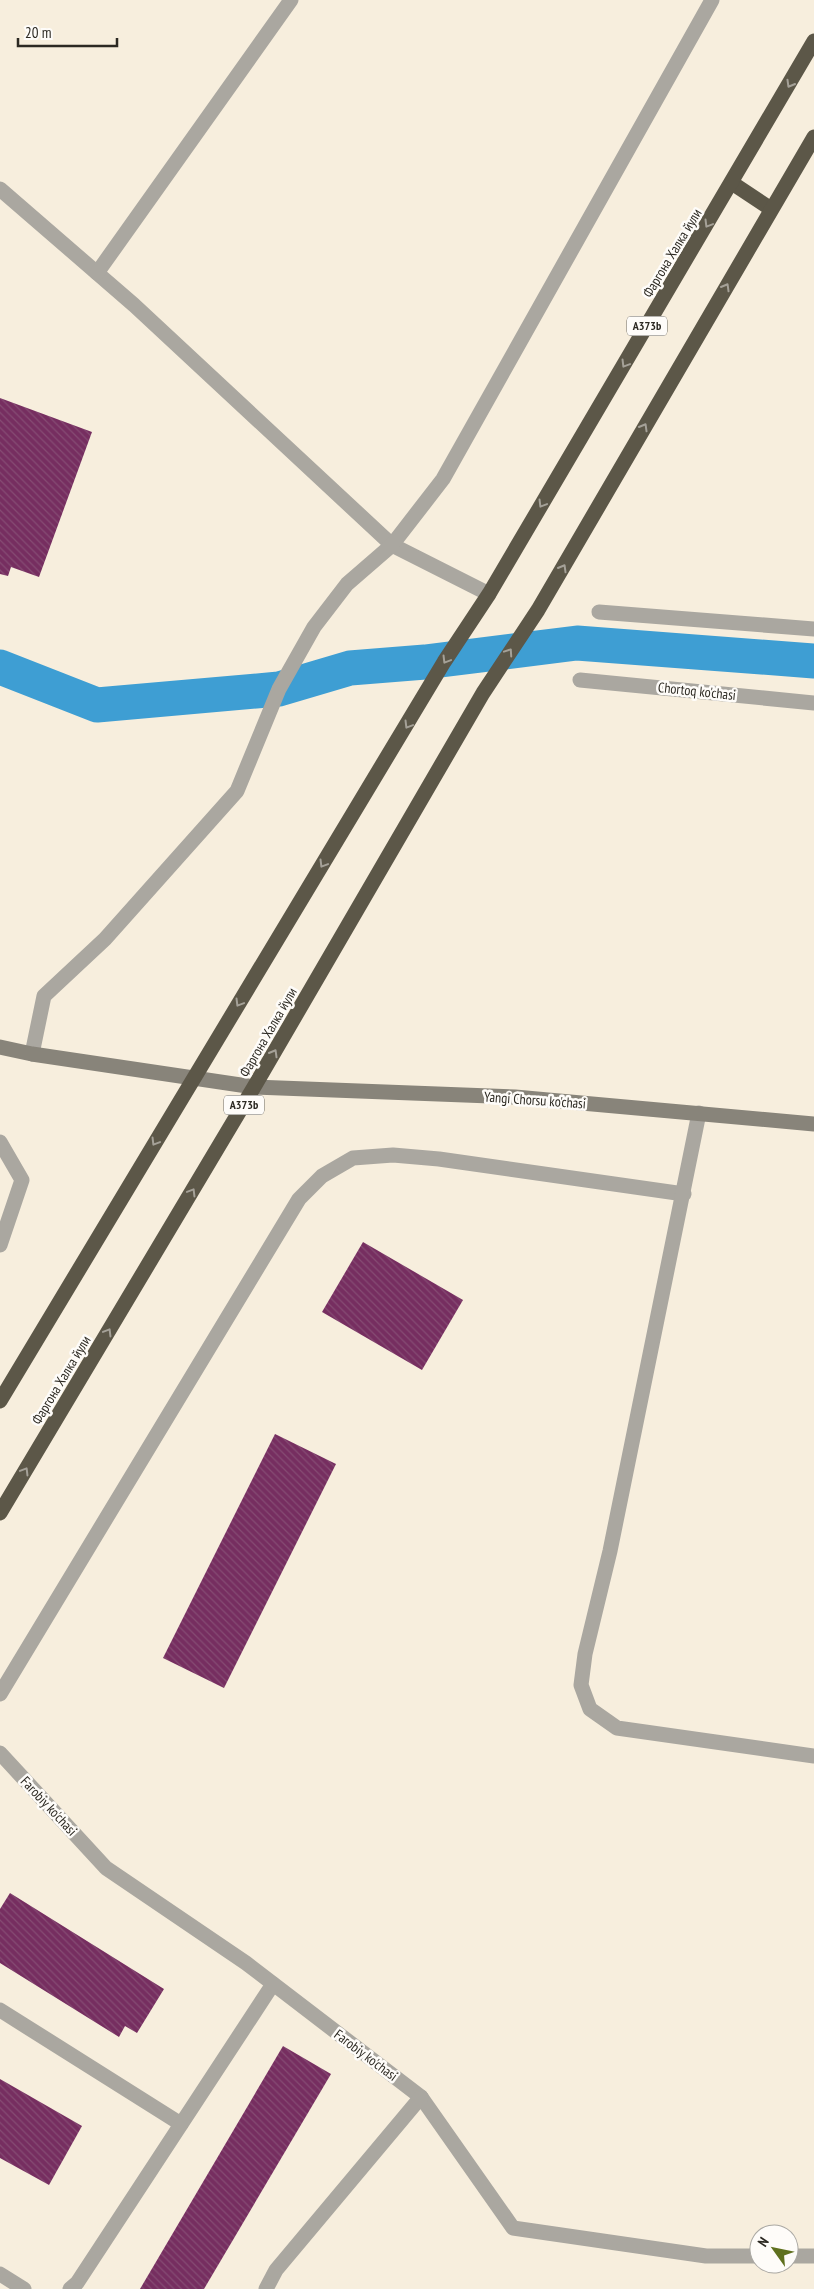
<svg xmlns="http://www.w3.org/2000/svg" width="814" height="2289" viewBox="0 0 814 2289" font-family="'PT Sans Narrow',sans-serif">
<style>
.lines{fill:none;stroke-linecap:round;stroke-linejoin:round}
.canal{stroke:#3e9ed3;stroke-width:35}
.building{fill:url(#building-back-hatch)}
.lane{stroke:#aaa7a0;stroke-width:15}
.street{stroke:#aaa7a0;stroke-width:15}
.secondary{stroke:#88847a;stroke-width:15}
.highway{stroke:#5c5748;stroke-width:15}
.oneway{stroke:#a5a198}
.labels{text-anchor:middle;stroke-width:5;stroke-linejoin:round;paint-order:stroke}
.shield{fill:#fefcf9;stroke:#6b6862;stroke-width:1}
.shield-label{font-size:12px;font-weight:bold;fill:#2c2922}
.street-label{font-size:14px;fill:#2c2922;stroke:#fefcf9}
</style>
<defs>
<pattern id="building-back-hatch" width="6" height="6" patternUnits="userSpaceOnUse" patternTransform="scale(1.25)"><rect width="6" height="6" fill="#762e60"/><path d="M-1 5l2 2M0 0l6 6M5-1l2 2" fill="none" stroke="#854b73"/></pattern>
</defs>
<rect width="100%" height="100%" fill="#f7eedd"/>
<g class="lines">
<polyline class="canal" points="0,667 97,705 279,689 350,668 425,662 577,643 814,661"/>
</g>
<g class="building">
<polygon points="0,398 92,432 39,577 11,567 8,576 0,574"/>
<polygon points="363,1242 463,1300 422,1370 322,1312"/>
<polygon points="275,1434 336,1464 224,1688 163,1658"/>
<polygon points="10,1893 164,1989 137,2033 125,2026 119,2037 0,1963 0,1909"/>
<polygon points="283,2046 331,2074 204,2289 140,2289"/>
<polygon points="0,2079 82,2126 49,2185 0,2158"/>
</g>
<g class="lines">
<g class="lane">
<polyline points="0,1694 299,1199 322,1176 353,1158 393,1155 439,1159 684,1194"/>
<polyline points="0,2010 181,2124"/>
<polyline points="0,2274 24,2289"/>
<polyline points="70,2289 77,2283 273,1984"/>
</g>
<g class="street">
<polyline points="0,189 134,305 392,545 489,594"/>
<polyline points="97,273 291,0"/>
<polyline points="599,612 814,629"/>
<polyline points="580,680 814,703"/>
<polyline points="32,1054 44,996 105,939 237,791 279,689 314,627 347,584 392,545 443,479 712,0"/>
<polyline points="699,1113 610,1551 585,1654 581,1685 590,1709 617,1728 814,1756"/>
<polyline points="0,1142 22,1180 0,1245"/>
<polyline points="0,1753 106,1868 246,1963 421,2097 513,2228 706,2256 759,2256"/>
<polyline points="789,2256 814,2256"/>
<polyline points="266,2289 276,2270 421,2097"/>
</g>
<polyline class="secondary" points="0,1047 32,1054 254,1087 515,1097 814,1124"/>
<g class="highway">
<polyline points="732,183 771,209"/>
<polyline points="0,1401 444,662 489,594 814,41"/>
<polyline points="0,1513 254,1087 483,693 538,610 814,137"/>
</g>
</g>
<defs><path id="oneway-chevron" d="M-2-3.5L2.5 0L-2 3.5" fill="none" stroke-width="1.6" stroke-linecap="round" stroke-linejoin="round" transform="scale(1.25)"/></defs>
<g class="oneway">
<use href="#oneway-chevron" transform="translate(790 84) rotate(120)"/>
<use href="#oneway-chevron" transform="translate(708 224) rotate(121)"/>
<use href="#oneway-chevron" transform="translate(726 287) rotate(-60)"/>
<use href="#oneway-chevron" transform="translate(625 364) rotate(121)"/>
<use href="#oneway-chevron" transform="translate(644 427) rotate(-60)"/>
<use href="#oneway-chevron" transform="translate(542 504) rotate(121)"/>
<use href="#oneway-chevron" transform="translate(563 568) rotate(-60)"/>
<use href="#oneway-chevron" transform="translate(509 652) rotate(-56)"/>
<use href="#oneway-chevron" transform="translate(446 660) rotate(121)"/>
<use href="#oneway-chevron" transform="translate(408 725) rotate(121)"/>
<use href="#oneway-chevron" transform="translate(323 864) rotate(121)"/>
<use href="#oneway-chevron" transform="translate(239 1003) rotate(121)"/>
<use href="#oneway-chevron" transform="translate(274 1053) rotate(-60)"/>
<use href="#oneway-chevron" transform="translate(155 1142) rotate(121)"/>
<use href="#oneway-chevron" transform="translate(192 1192) rotate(-59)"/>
<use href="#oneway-chevron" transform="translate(108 1332) rotate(-59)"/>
<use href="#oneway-chevron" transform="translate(25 1471) rotate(-59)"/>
</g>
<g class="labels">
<g class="shield">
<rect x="627" y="316.5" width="40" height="19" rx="4"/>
<rect x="224" y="1095.5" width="40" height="19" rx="4"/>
</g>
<g class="shield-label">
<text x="647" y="330">A373b</text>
<text x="244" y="1109">A373b</text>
</g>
<g class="street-label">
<text transform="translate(672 253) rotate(-59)" y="5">Фаргона Халка йули</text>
<text transform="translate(697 691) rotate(6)" y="5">Chortoq ko'chasi</text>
<text transform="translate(268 1032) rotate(-60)" y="5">Фаргона Халка йули</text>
<text transform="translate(535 1100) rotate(4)" y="5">Yangi Chorsu ko'chasi</text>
<text transform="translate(61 1380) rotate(-59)" y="5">Фаргона Халка йули</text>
<text transform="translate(49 1806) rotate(47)" y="5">Farobiy ko'chasi</text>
<text transform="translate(366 2055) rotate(37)" y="5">Farobiy ko'chasi</text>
</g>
</g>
<g transform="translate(774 2249) rotate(303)"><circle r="24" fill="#fefcf9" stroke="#aaa8a3"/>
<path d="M0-4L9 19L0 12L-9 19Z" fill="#5f701e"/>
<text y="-8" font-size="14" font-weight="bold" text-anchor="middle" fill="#2c2922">N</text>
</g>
<path d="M18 38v8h99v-8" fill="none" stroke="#2c2922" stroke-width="2.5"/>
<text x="25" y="38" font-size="15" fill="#2c2922" stroke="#fefcf9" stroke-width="4" paint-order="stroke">20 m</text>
</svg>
